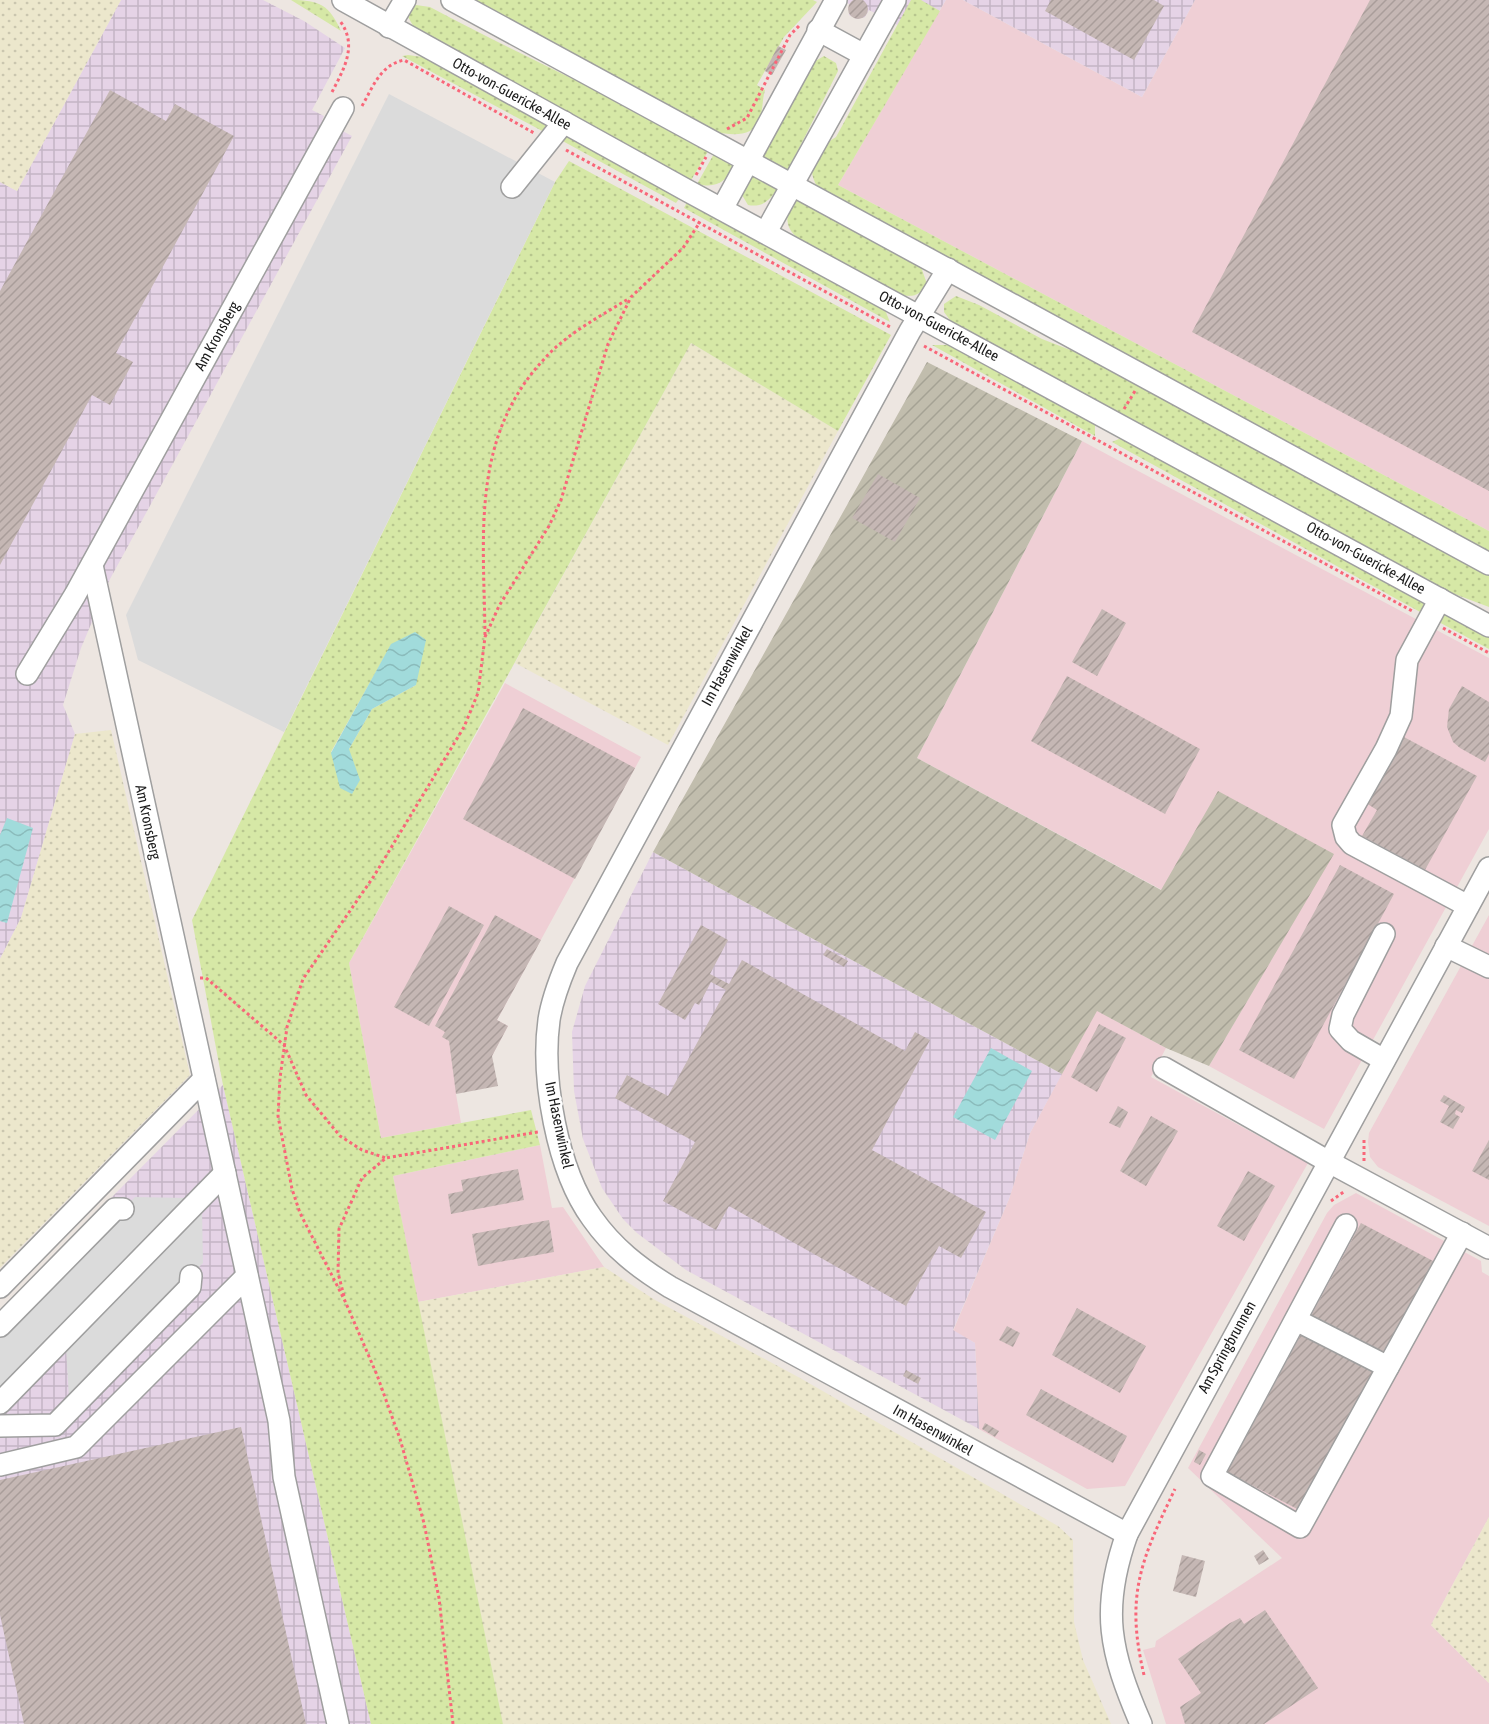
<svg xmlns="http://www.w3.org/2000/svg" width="1489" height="1724" viewBox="0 0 1489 1724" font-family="'Asap Condensed',sans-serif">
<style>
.commercial{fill:#efcfd5}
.industrial{fill:url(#industrial-grid)}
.construction{fill:url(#construction-furrows)}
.farmland{fill:url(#farmland-dots)}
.grass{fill:url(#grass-dots);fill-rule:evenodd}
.parking{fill:#dbdbdb}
.water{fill:url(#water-waves)}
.building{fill:url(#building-hatch)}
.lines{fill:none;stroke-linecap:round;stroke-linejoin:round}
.minor-casing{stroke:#9f9f9f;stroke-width:24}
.path{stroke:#f96679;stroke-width:3;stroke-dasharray:3 3;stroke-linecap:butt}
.minor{stroke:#fff;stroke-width:21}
.labels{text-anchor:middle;stroke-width:5;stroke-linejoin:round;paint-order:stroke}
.street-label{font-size:15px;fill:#1b1b1b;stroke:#fff}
</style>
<defs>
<pattern id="industrial-grid" width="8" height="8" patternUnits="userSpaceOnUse" patternTransform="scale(1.5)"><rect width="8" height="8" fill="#e5d3e6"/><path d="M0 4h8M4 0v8" fill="none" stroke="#c4b5c5"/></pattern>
<pattern id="construction-furrows" width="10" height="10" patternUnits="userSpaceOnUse" patternTransform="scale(1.5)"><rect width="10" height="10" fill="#c1bdad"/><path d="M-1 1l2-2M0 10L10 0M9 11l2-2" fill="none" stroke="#a5a294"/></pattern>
<pattern id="farmland-dots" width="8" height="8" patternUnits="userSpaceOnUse" patternTransform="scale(1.5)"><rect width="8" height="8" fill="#ece7cc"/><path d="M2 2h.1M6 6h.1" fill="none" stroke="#cac6af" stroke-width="1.8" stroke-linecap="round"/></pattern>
<pattern id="grass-dots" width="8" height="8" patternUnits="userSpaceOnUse" patternTransform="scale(1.5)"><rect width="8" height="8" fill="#d6e8a6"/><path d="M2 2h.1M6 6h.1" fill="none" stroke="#b7c68e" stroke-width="1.8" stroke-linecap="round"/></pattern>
<pattern id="water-waves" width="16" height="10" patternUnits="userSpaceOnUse" patternTransform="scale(1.5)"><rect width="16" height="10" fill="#a1dbdb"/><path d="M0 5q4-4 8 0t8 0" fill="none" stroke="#8abbbb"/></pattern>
<pattern id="building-hatch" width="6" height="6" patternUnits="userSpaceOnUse" patternTransform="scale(1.5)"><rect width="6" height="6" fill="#c5b7b4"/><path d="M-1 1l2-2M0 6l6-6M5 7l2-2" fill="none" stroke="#a99d9a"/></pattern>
</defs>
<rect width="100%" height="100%" fill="#ede6e1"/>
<g class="commercial">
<polygon points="946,0 963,0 1142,97 1195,0 1489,0 1489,531 838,185"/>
<polygon points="1082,441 1489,658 1489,829 1324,1129 1209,1066 1333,854 1162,890 917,758"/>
<polygon points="505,683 641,757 497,1020 508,1026 492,1056 456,1094 461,1123 381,1138 349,963"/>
<polygon points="1489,915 1489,1226 1378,1167 1370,1157 1368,1142 1369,1133"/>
<polygon points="1096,1010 1166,1048 1151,1077 1308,1163 1125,1486 1087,1489 979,1429 975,1343 953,1331 1009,1199 1030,1133"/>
<polygon points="540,1145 552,1208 563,1207 604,1267 418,1302 393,1176"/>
<polygon points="1356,1193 1481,1261 1482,1272 1489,1276 1489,1517 1431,1625 1489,1683 1489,1724 1166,1724 1143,1650 1155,1647 1156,1641 1282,1558 1188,1468 1327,1213 1334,1205"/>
</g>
<g class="industrial">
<polygon points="121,0 263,0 304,21 345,48 312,110 324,116 322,120 352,136 110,579 81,648 63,705 75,734 21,918 0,959 0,182 17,191"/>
<polygon points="842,0 946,0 922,38 869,10 865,17 857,19 849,15 849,4"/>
<polygon points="963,0 1195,0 1142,97"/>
<polygon points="653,852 1062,1074 1030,1133 1009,1199 953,1330 975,1343 979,1429 686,1270 637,1233 623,1219 602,1188 583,1139 574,1091 572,1032 585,986"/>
<polygon points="223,1085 371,1724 0,1724 0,1310"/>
</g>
<polygon class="construction" points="927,362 1082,441 917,758 1161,890 1218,791 1334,854 1209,1066 1166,1048 1097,1011 1062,1074 653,852"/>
<g class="farmland">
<polygon points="0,0 121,0 17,191 0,182"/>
<polygon points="691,343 838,431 668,745 515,663"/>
<polygon points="111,730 190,1075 0,1268 0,959 21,918 75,734"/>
<polygon points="604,1267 655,1300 800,1378 1058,1526 1073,1540 1074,1622 1083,1660 1111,1724 503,1724 418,1302"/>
<polygon points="1489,1517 1489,1683 1431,1625"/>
</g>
<g class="grass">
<path d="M291,0C320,0 329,5 341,31Z"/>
<path d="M469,0H813L817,2L784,37L757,85L765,90C762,100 763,110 760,119C754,138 730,135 716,132Z"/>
<path d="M911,0H921L940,11L838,185L1489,531V555L818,188C804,166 815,149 836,137Z"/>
<path d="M416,5L430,7C522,56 617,99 710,148L690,182L415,29L408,17L410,8Z"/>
<polygon points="408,55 422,57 552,126 546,133 402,56"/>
<polygon points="824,56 836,63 838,71 787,172 759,156 812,63"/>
<polygon points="564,133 681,196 676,203 559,139"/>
<path d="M715,152L736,164C727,181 717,189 697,184Z"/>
<path d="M569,161L891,335L838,431L691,343L349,963L381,1138L531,1110L540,1145L393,1176L503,1724H371L223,1085L192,920L555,182ZM391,645L416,685L372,709L349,749L331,752Z"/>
<path d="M751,173L778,187C771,199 763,208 748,205L742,195Z"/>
<path d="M793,195L920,264L927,284C920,296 912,298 898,294L799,239C782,226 787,213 793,195Z"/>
<polygon points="688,200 877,303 885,310 890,322 684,208"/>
<polygon points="956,296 979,305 1042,339 1091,358 1489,573 1489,607 1436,587 953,324 944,312 944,304"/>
<polygon points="932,345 952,345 1095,423 1095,436"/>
<polygon points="1121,438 1426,602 1422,613 1112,442"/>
<polygon points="1447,613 1489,636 1489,649 1435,620"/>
</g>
<g class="parking">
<polygon points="389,94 555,182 284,732 138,660 126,615"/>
<polygon points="135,1197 188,1198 0,1391 0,1335"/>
<polygon points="202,1210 203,1263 69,1398 66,1348"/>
</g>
<g class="water">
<polygon points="415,632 426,640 416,685 372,709 349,749 360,780 352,794 340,788 331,753 391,644"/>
<polygon points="7,818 33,828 7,923 0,921 0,835"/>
<polygon points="991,1048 1032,1071 995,1140 953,1117"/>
</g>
<g class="building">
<circle cx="858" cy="9" r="10"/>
<polygon points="1051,0 1154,0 1164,6 1134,60 1045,11"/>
<polygon points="1370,0 1489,0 1489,491 1192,332"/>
<polygon points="778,46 786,50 772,75 765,71"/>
<polygon points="110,90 166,121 175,104 234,136 116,353 133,362 110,405 92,395 0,565 0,291"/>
<polygon points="878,474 920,498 895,542 852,518"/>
<polygon points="1102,609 1126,623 1097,676 1072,662"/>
<polygon points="1067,676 1200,749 1165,814 1031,741"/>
<polygon points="1462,686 1489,702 1489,754 1485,762 1460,748 1453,742 1447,727 1449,709"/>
<polygon points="523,708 635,768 575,879 463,819"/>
<polygon points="1402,736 1477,776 1425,870 1362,836 1377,810 1366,803"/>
<polygon points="1340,865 1394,894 1294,1079 1239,1050"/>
<polygon points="449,906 484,925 429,1026 394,1007"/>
<polygon points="495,915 541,940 497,1020 508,1026 492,1056 498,1086 456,1094 449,1041 442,1037 445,1032 435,1026"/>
<polygon points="701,925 728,940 710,974 729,984 742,960 905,1051 915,1032 930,1040 872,1150 986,1212 961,1258 939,1246 906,1306 729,1206 716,1230 663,1201 695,1142 615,1098 627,1075 668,1096 726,990 711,982 699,1005 695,1003 685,1020 658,1004"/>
<polygon points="827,949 848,961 844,967 823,955"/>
<polygon points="1099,1024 1126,1038 1097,1092 1071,1077"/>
<polygon points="1444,1095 1465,1107 1462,1113 1456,1110 1455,1114 1460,1117 1453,1129 1440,1122 1449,1106 1440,1101"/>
<polygon points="1118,1106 1128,1112 1120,1128 1109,1123"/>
<polygon points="1151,1116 1178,1131 1146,1186 1120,1171"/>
<polygon points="1489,1140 1489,1180 1472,1171"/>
<polygon points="518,1169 524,1200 451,1214 448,1194 463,1191 461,1180"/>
<polygon points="1248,1171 1275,1186 1244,1241 1217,1226"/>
<polygon points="549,1220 554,1252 478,1266 472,1234"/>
<polygon points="1361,1223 1435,1262 1301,1511 1227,1472"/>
<polygon points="1077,1308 1146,1346 1120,1393 1052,1355"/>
<polygon points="1007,1326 1020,1333 1013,1347 999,1340"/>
<polygon points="906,1370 921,1378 918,1384 903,1376"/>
<polygon points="1041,1389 1127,1436 1113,1463 1026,1415"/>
<polygon points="985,1423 999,1431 995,1437 982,1429"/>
<polygon points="241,1427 306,1724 24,1724 0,1615 0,1480"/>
<polygon points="1199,1450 1206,1454 1200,1465 1194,1462"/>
<polygon points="1263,1550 1269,1559 1259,1565 1254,1556"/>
<polygon points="1182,1555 1205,1561 1196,1597 1173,1591"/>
<polygon points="1265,1610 1318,1688 1264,1724 1185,1724 1180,1707 1201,1693 1178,1659 1230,1623 1240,1618 1244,1624"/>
</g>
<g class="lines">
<defs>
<g id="minor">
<polyline points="343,0 688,191 1489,626"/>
<polyline points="452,0 1489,564"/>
<polyline points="389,27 405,0"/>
<polyline points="818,30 864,55"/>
<polyline points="512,187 564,122"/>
<polyline points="722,209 836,0"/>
<polyline points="766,232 895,0"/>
<path d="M948,269L910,331L567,963C559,982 552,1000 549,1020C541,1078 557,1170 592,1218C613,1248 639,1268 670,1287L1127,1534"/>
<polyline points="92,565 279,1421 284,1477 338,1724"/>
<polyline points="1440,599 1407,660 1401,716 1386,749 1343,825 1346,837 1352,844 1468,906"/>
<polyline points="27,674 75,595 343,108"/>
<polyline points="1446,946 1489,967"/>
<polyline points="1384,1060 1351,1041 1340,1029 1343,1015 1384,934"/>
<polyline points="1164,1068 1329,1162 1489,1248"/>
<polyline points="1346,1225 1212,1476 1300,1527 1462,1233"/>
<polyline points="0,1287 204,1079"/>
<polyline points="1296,1320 1388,1367"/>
<polyline points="0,1326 115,1209 123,1209"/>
<polyline points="0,1403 225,1173"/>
<polyline points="0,1426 55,1425 190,1287 191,1276"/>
<polyline points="0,1465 76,1447 247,1276"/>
<path d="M1141,1724C1110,1652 1100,1610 1127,1534L1489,868"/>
</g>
</defs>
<use href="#minor" class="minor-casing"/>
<g class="path">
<path d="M332,92C344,69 358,45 340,21"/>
<path d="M362,106C373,87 380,65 404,60L534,133"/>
<polyline points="727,129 747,118 790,35 801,24"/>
<polyline points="566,150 892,328"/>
<polyline points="696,175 706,157"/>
<polyline points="924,346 1414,612"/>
<polyline points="1124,409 1135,391"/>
<polyline points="1443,628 1489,653"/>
<path d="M485,635C484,534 470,437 546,357C568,333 601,316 628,299"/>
<polyline points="200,978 206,978 284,1045 306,1095 340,1136 362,1150 386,1158"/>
<polyline points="1364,1161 1364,1138"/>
<polyline points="1331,1201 1345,1191"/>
<polyline points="344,1296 338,1273 339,1229 362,1178 386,1158 538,1132"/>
<path d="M1144,1675C1125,1595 1141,1560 1175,1489"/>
<polyline points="453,1724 439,1598 424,1523 400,1439 377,1375 345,1301 300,1213 292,1189 278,1116 280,1078 287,1027 303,979 374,876 464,727 478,693 485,637 499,606 549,526 561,500 608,344 631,297 683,248 700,222"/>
</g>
<use href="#minor" class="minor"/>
</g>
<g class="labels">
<g class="street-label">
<text transform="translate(512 94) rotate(29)" y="5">Otto-von-Guericke-Allee</text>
<text transform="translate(939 326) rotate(28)" y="5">Otto-von-Guericke-Allee</text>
<text transform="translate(217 336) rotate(-61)" y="5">Am Kronsberg</text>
<text transform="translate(1366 558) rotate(29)" y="5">Otto-von-Guericke-Allee</text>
<text transform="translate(727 666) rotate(-61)" y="5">Im Hasenwinkel</text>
<text transform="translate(148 822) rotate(78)" y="5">Am Kronsberg</text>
<text transform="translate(559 1125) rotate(78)" y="5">Im Hasenwinkel</text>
<text transform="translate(1227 1347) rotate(-61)" y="5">Am Springbrunnen</text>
<text transform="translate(933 1430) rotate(29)" y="5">Im Hasenwinkel</text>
</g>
</g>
</svg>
